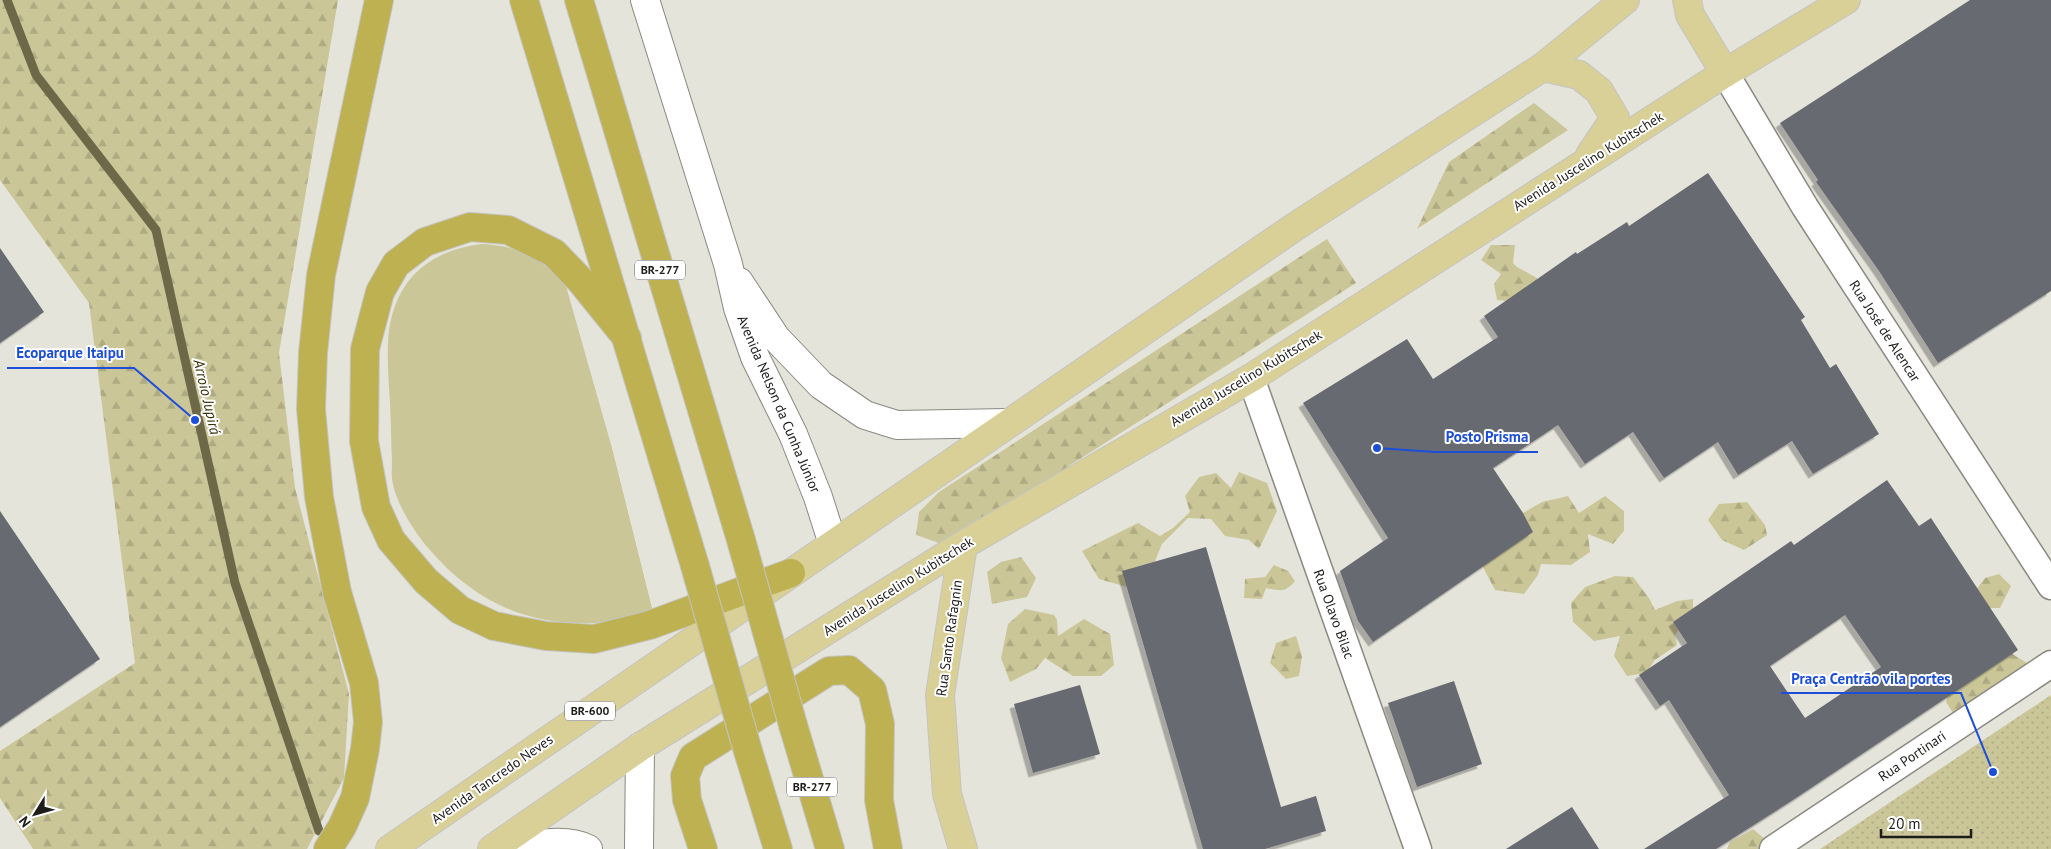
<svg xmlns="http://www.w3.org/2000/svg" width="2051" height="849" viewBox="0 0 2051 849" font-family="'PT Sans',sans-serif">
<style>
.grass{fill:#cbc698}
.forest{fill:url(#forest-firs)}
.park{fill:url(#park-dots)}
.lines{fill:none;stroke-linecap:round;stroke-linejoin:round}
.stream{stroke:#6d6948;stroke-width:9}
.building{fill:#686a71;fill-rule:evenodd;filter:url(#shadow)}
.street-casing{stroke:#8a8981;stroke-width:29}
.secondary-casing{stroke:#8a8981;stroke-width:30}
.primary-casing{stroke:#c4c4c3;stroke-width:30}
.highway-casing{stroke:#c4c4c3;stroke-width:30}
.street{stroke:#fff;stroke-width:26}
.secondary{stroke:#fff;stroke-width:28}
.primary{stroke:#d8d097;stroke-width:28}
.highway{stroke:#beb151;stroke-width:28}
.highway-bridge-casing{stroke:#c4c4c3;stroke-width:30;stroke-linecap:butt}
.highway-bridge{stroke:#beb151;stroke-width:28}
.labels{text-anchor:middle;stroke-width:4;stroke-linejoin:round;paint-order:stroke}
.shield{fill:#fff;stroke:#62615f;stroke-width:1}
.shield-label{font-size:12px;font-weight:bold;fill:#1e1d1a}
.street-label{font-size:14px;fill:#1e1d1a;stroke:#fff}
.water-label{font-size:15px;font-style:italic;fill:#342f07;stroke:#fff}
.leader{fill:none;stroke:#1d4ed8;stroke-width:2}
.callout-dot{fill:#1d4ed8;stroke:#fff;stroke-width:2}
.callout-label{font-size:15px;text-anchor:middle;font-weight:bold;fill:#1d4ed8;stroke:#fff;stroke-width:4;stroke-linejoin:round;paint-order:stroke}
</style>
<defs>
<pattern id="forest-firs" width="22" height="20" patternUnits="userSpaceOnUse" patternTransform="scale(1.25)"><rect width="22" height="20" fill="#cbc698"/><path d="M5 1l3.5 6h-7zM16 11l3.5 6h-7z" fill="#aeaa82"/></pattern>
<pattern id="park-dots" width="8" height="8" patternUnits="userSpaceOnUse" patternTransform="scale(1.25)"><rect width="8" height="8" fill="#cbc698"/><path d="M2 2h.1M6 6h.1" fill="none" stroke="#aeaa82" stroke-width="1.8" stroke-linecap="round"/></pattern>
<filter id="shadow"><feDropShadow dx="-4.5" dy="4.5" stdDeviation="0" flood-color="#0004"/></filter>
</defs>
<rect width="100%" height="100%" fill="#e5e4db"/>
<path class="grass" d="M482,244C521,246 541,258 566,286L612,448L652,608L647,614C562,637 488,618 429,549C415,533 397,505 393,484C391,476 392,468 392,461C391,442 391,423 390,404C389,384 387,363 388,343C391,284 425,251 482,244Z"/>
<g class="forest">
<polygon points="0,0 338,0 279,353 295,488 349,694 344,778 307,849 33,849 0,798 0,751 135,663 89,303 0,180"/>
<polygon points="1534,103 1568,130 1417,229 1449,162"/>
<polygon points="1327,239 1356,283 970,529 939,543 916,535 919,512 939,492"/>
<polygon points="1491,245 1515,245 1513,263 1517,267 1537,278 1537,291 1525,303 1497,300 1494,284 1501,274 1481,260"/>
<polygon points="1239,472 1267,483 1277,511 1259,549 1249,540 1225,536 1211,519 1188,518 1162,544 1151,571 1127,587 1099,579 1082,551 1138,523 1160,536 1173,528 1190,512 1185,496 1199,477 1216,473 1231,488"/>
<path d="M1568,496L1579,513L1605,496L1624,511V531L1613,544L1588,534L1590,552L1571,565L1541,564L1538,575L1524,594L1495,590L1483,567C1497,546 1501,540 1526,537L1523,513L1542,502Z"/>
<polygon points="1747,502 1765,525 1767,535 1744,550 1722,540 1708,520 1719,504"/>
<polygon points="1021,557 1036,578 1027,597 992,604 987,572 1001,562"/>
<path d="M1274,565L1288,571L1295,581C1285,593 1280,591 1266,588L1262,599L1244,598L1245,579L1265,577Z"/>
<polygon points="1999,574 2011,586 2000,608 1977,608 1969,599 1985,578"/>
<polygon points="1615,576 1633,577 1649,598 1655,610 1677,601 1693,599 1693,611 1675,635 1677,645 1655,660 1646,673 1627,676 1614,656 1620,636 1594,641 1573,622 1571,603 1585,587"/>
<polygon points="1025,609 1054,615 1057,620 1058,636 1084,619 1110,634 1114,665 1101,676 1073,676 1045,658 1036,669 1010,682 1001,658 1008,624"/>
<polygon points="1296,636 1302,656 1299,676 1286,679 1270,663 1276,643"/>
<polygon points="2003,648 2030,665 1960,724 1946,702 1954,677"/>
<polygon points="1753,829 1767,841 1759,849 1727,849 1730,842"/>
</g>
<polygon class="park" points="2051,695 2051,849 1820,849"/>
<g class="lines">
<polyline class="stream" points="7,0 36,75 156,230 235,583 319,831"/>
</g>
<g class="building">
<polygon points="1970,0 2051,0 2051,291 1938,363 1879,271 1816,182 1818,180 1780,123"/>
<polygon points="1708,173 1805,317 1801,320 1830,368 1836,364 1879,434 1813,474 1792,441 1738,475 1718,442 1664,478 1633,432 1585,464 1558,425 1493,468 1523,513 1533,532 1373,642 1358,621 1340,571 1388,538 1303,403 1407,339 1433,379 1498,337 1484,316 1576,252 1577,254 1627,222 1629,226"/>
<polygon points="0,248 44,312 0,343"/>
<path d="M1887,480L1919,526L1931,518L2018,650L1796,798L1716,849H1644L1729,795L1669,700L1660,706L1639,675L1687,643L1673,622L1791,541L1794,545ZM1845,615L1881,667L1805,718L1770,666Z"/>
<polygon points="0,511 100,659 0,727"/>
<polygon points="1206,547 1281,807 1316,796 1326,831 1265,849 1203,849 1122,571"/>
<polygon points="1454,681 1482,764 1417,787 1388,703"/>
<polygon points="1080,685 1100,754 1033,773 1014,704"/>
<polygon points="1572,807 1599,849 1506,849"/>
</g>
<g class="lines">
<defs>
<g id="street">
<polyline points="1725,73 1805,207 2051,586"/>
<polyline points="1251,378 1418,849"/>
<polyline points="1773,849 2051,664"/>
</g>
<g id="secondary">
<polyline points="645,0 728,264 738,308 755,357 793,434 818,497 833,544"/>
<polyline points="739,282 776,338 821,385 865,415 897,425 1008,423"/>
<path d="M514,849C536,844 567,838 588,849"/>
<polyline points="639,849 640,747"/>
</g>
<g id="primary">
<polyline points="1687,0 1690,15 1725,73"/>
<polyline points="1543,67 1579,75 1599,91 1615,118 1590,155"/>
<polyline points="963,545 940,695 947,794 963,849"/>
<polyline points="390,849 1296,226 1543,67 1625,0"/>
<polyline points="492,849 640,747 963,545 1251,378 1725,73 1846,0"/>
</g>
<g id="highway">
<polyline points="524,0 695,566"/>
<polyline points="579,0 741,540"/>
<polyline points="627,338 580,280 554,253 508,230 470,227 425,242 396,264 380,292 365,349 364,441 376,507 391,540 426,581 460,610 494,626 546,636 594,639 650,625 791,573"/>
<polyline points="793,725 830,849"/>
<polyline points="748,751 778,849"/>
<polyline points="328,849 342,827 355,798 365,749 368,722 364,683 337,592 319,497 311,409 313,353 321,275 379,0"/>
<polyline points="703,849 687,800 685,776 693,757 829,671 849,670 872,690 880,724 879,800 888,849"/>
</g>
</defs>
<use href="#street" class="street-casing"/>
<use href="#secondary" class="secondary-casing"/>
<use href="#primary" class="primary-casing"/>
<use href="#highway" class="highway-casing"/>
<use href="#street" class="street"/>
<use href="#secondary" class="secondary"/>
<use href="#primary" class="primary"/>
<use href="#highway" class="highway"/>
<defs>
<g id="highway-bridge">
<polyline points="741,540 793,725"/>
<polyline points="695,566 748,751"/>
</g>
</defs>
<use href="#highway-bridge" class="highway-bridge-casing"/>
<use href="#highway-bridge" class="highway-bridge"/>
</g>
<g class="labels">
<g class="shield">
<rect x="635" y="260.5" width="50" height="19" rx="4"/>
<rect x="565" y="701.5" width="50" height="19" rx="4"/>
<rect x="787" y="777.5" width="50" height="19" rx="4"/>
</g>
<g class="shield-label">
<text x="660" y="274">BR-277</text>
<text x="590" y="715">BR-600</text>
<text x="812" y="791">BR-277</text>
</g>
<g class="street-label">
<text transform="translate(1588 161) rotate(-32)" y="5">Avenida Juscelino Kubitschek</text>
<text transform="translate(1885 331) rotate(57)" y="5">Rua José de Alencar</text>
<text transform="translate(1246 378) rotate(-31)" y="5">Avenida Juscelino Kubitschek</text>
<text transform="translate(779 404) rotate(67)" y="5">Avenida Nelson da Cunha Júnior</text>
<text transform="translate(898 586) rotate(-32)" y="5">Avenida Juscelino Kubitschek</text>
<text transform="translate(1334 614) rotate(70)" y="5">Rua Olavo Bilac</text>
<text transform="translate(949 638) rotate(-82)" y="5">Rua Santo Rafagnin</text>
<text transform="translate(1912 756) rotate(-34)" y="5">Rua Portinari</text>
<text transform="translate(492 779) rotate(-35)" y="5">Avenida Tancredo Neves</text>
</g>
<g class="water-label">
<text transform="translate(207 397) rotate(77)" y="5">Arroio Jupirá</text>
</g>
</g>
<path class="leader" d="M195 420L134 368H7M1377 448L1435 452H1538M1993 772L1961 693H1781"/>
<g class="callout-dot">
<circle cx="195" cy="420" r="5"/>
<circle cx="1377" cy="448" r="5"/>
<circle cx="1993" cy="772" r="5"/>
</g>
<g class="callout-label">
<text x="70" y="358">Ecoparque Itaipu</text>
<text x="1487" y="442">Posto Prisma</text>
<text x="1871" y="684">Praça Centrão vila portes</text>
</g>
<g transform="translate(35 814) rotate(233)" stroke="#ffffff" stroke-width="4" paint-order="stroke">
<path d="M0-4L9 19L0 12L-9 19Z" fill="#1e1d1a"/>
<text y="-8" font-size="14" font-weight="bold" text-anchor="middle" fill="#1e1d1a">N</text>
</g>
<path d="M1881 829v8h90v-8" fill="none" stroke="#1e1d1a" stroke-width="2.5"/>
<text x="1888" y="829" font-size="15" fill="#1e1d1a" stroke="#ffffff" stroke-width="4" paint-order="stroke">20 m</text>
</svg>
